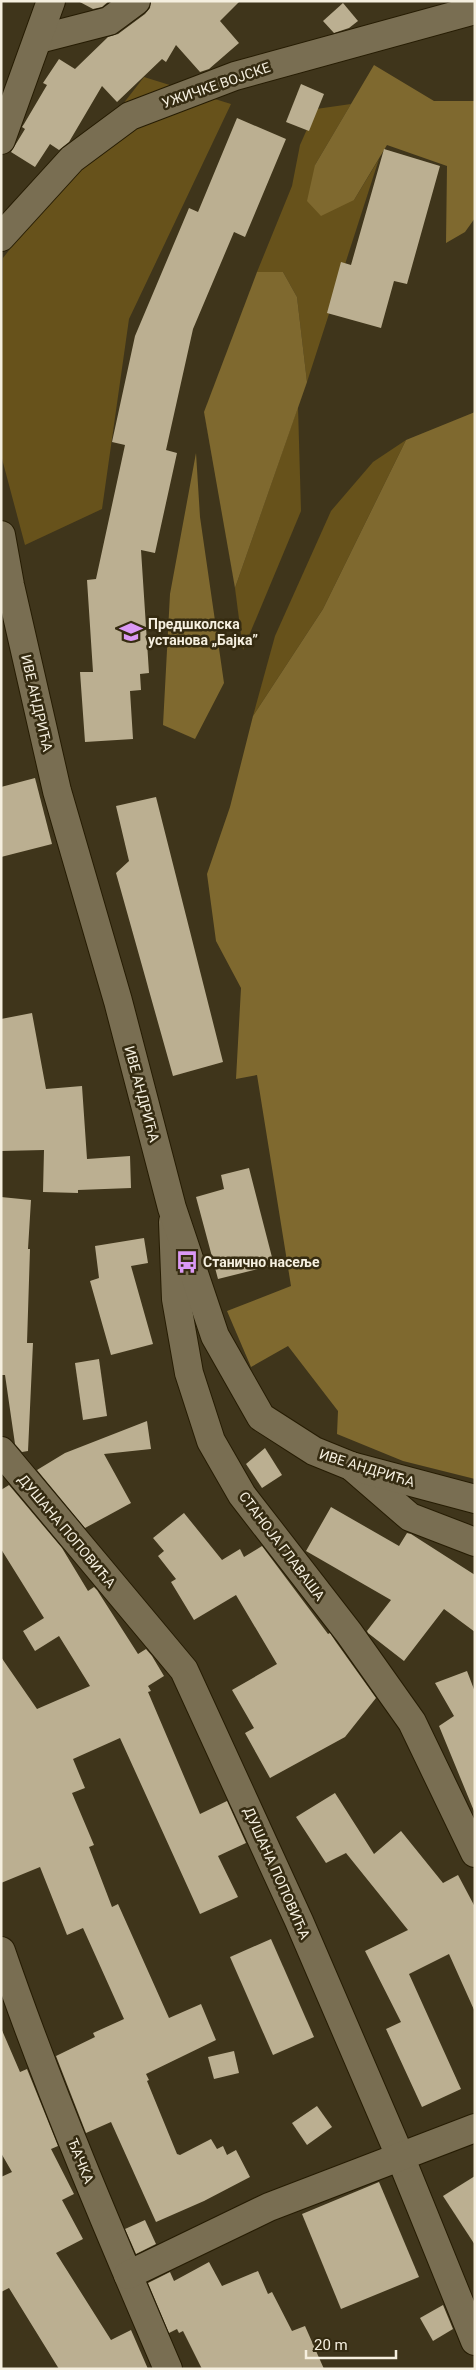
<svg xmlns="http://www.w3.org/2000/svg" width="476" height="2370" viewBox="0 0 476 2370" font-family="Roboto,sans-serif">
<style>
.green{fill:#67521b}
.forest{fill:#7f692f}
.building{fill:#bbaf91}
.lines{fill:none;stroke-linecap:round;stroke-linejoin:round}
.minor-casing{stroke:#261c03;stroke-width:30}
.tertiary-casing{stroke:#261c03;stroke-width:30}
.minor{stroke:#796e52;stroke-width:28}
.tertiary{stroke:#796e52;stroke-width:28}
.labels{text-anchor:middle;stroke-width:5;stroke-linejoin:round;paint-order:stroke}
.street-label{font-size:14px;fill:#f5efdf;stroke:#352b11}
.poi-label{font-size:14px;font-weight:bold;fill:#f5efdf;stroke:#352b11;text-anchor:start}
</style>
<rect width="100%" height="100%" fill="#3f351b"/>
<g class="green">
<polygon points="144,77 231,104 129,319 102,509 25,545 1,455 3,258"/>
<polygon points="351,104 315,165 354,200 379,159 307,382 297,297 283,272 257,272 292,186 300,145 316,109"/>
<polygon points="298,407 301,511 243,650 235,588"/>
<polygon points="406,440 323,609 253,716 275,636 331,511 373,462"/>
</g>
<g class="forest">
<polygon points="374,65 434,101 475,101 475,218 465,232 446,243 447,166 387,145 354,200 321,216 307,201 315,165"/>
<polygon points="257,272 283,272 297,297 307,382 235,588 204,412"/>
<polygon points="475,412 475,1479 403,1461 337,1434 338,1411 288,1346 251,1367 227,1311 291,1286 257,1075 236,1079 241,988 216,941 207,874 230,807 253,716 323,609 406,440"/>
<polygon points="196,453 200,517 224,683 195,739 163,725 170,594"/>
</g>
<g class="building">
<polygon points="78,1 109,1 102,7 93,9"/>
<polygon points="151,1 240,1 220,21 239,43 209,69 200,72 176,45 166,62 162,59 117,102 102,86 69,142 59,150 50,144 35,167 11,152 25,129 22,127 24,124 47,85 43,83 59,59 75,69 108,37 118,34 145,14 150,8"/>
<polygon points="343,3 358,21 349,28 334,33 323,21"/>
<polygon points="301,84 324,94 309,131 286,122"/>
<polygon points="237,118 286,139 245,237 234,232 193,329 166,450 177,453 155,553 141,550 149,673 140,674 141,690 130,691 133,739 85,742 80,672 93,672 87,580 96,579 125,445 112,442 135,336 189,208 198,212"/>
<polygon points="384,149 440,166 407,284 394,281 381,328 327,313 341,262 351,265"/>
<polygon points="35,778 52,844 1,857 1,787"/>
<polygon points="156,797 223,1062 173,1076 116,873 129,861 116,806"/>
<polygon points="32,1013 46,1089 82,1086 87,1159 130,1156 131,1188 78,1190 78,1193 43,1192 44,1150 1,1151 1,1019"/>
<polygon points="249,1168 274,1265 218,1279 196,1197 224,1189 221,1175"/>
<polygon points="1,1197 31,1200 28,1249 30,1249 27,1343 33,1343 28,1451 22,1452 15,1444 5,1375 1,1375"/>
<polygon points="144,1238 148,1263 131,1266 153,1344 111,1355 90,1281 99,1278 95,1246"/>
<polygon points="99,1359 107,1416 83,1420 75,1363"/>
<polygon points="147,1421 151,1449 104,1454 131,1503 85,1528 37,1470 65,1453"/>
<polygon points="265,1448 282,1475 262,1488 246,1464"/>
<polygon points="9,1485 62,1548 88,1591 94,1587 97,1590 138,1654 146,1649 152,1656 164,1676 148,1686 151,1691 148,1692 200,1814 227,1801 246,1843 218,1856 238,1897 200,1914 120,1738 73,1759 85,1788 72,1793 94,1845 89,1847 112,1907 118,1904 169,2018 201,2004 216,2040 146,2074 149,2080 147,2081 177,2154 180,2155 211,2139 217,2149 223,2146 227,2155 236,2150 250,2177 204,2201 156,2222 111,2122 86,2133 56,2056 95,2037 93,2033 124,2019 83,1928 67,1935 40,1867 1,1883 1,1657 37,1709 90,1686 59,1636 35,1651 23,1631 44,1618 1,1549 1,1490"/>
<polygon points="331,1507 399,1546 407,1533 411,1534 475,1575 475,1632 444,1609 404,1661 368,1633 367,1631 391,1600 306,1551"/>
<polygon points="184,1513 222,1560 240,1549 244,1557 262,1546 328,1634 330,1633 336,1642 376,1698 345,1737 270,1778 245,1733 254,1728 232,1690 277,1664 236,1595 194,1620 171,1582 176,1579 158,1556 164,1551 153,1538"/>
<polygon points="467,1671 475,1692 474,1811 439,1726 454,1716 435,1683"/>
<polygon points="335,1793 374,1854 401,1831 443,1883 458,1875 475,1907 475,2012 449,1954 409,1974 461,2089 422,2107 386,2029 401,2022 365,1951 408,1930 346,1853 326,1863 296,1817"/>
<polygon points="271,1939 314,2037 273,2055 230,1957"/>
<polygon points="1,2028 20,2072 27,2069 58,2146 51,2149 74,2194 62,2200 83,2239 56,2253 111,2340 131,2330 148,2369 59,2369 9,2288 1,2292 1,2177 12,2172 1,2153"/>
<polygon points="234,2051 239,2073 214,2079 208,2057"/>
<polygon points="317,2106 332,2127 307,2145 292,2123"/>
<polygon points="475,2176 475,2245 443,2196"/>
<polygon points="379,2182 419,2277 341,2309 302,2214"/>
<polygon points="145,2220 156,2244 136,2254 125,2229"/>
<polygon points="209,2262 222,2286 258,2271 268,2294 272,2292 292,2331 305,2326 324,2369 202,2369 183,2331 179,2333 177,2329 169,2333 148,2283 170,2272 174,2281"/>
<polygon points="443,2305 453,2329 433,2341 420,2318"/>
</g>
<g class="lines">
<defs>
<g id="minor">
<polyline points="39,39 109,21 136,1"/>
<polyline points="1,237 72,159 130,116 235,76 475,10"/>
<polyline points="173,1222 176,1299 189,1373 211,1441 242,1495 349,1633 412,1722 475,1853"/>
<polyline points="1,1451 184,1670 299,1921 400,2156 475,2341"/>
<polyline points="351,1466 410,1517 475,1542"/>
<path d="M1,1951C50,2093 109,2231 168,2369"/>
<polyline points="128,2275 269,2207 475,2128"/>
</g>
<g id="tertiary">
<polyline points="1,140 51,1"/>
<polyline points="1,535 10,585 57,791 118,1001 172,1208 215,1336 261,1417 314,1451 351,1466 475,1499"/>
</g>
</defs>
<use href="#minor" class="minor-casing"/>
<use href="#tertiary" class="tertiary-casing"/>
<use href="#minor" class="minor"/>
<use href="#tertiary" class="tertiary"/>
</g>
<defs>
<symbol id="school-bare" viewBox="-9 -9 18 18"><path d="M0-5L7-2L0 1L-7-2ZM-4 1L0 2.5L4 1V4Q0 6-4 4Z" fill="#db99f5" stroke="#352b11" stroke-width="2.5" paint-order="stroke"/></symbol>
<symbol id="bus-bare" viewBox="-9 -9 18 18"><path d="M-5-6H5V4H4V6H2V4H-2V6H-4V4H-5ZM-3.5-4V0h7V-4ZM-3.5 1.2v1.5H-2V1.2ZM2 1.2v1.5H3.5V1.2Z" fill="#db99f5" stroke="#352b11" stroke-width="2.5" paint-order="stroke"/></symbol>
</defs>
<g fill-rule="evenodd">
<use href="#school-bare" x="115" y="616" width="32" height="32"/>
<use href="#bus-bare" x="171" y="1246" width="32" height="32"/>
</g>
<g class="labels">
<g class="street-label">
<text transform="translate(216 85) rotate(-19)" y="5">УЖИЧКЕ ВОЈСКЕ</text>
<text transform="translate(37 703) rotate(77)" y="5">ИВЕ АНДРИЋА</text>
<text transform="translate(142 1094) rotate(75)" y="5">ИВЕ АНДРИЋА</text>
<text transform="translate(367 1468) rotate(17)" y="5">ИВЕ АНДРИЋА</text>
<text transform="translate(67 1531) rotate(50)" y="5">ДУШАНА ПОПОВИЋА</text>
<text transform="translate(282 1546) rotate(53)" y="5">СТАНОЈА ГЛАВАША</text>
<text transform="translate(277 1873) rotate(66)" y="5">ДУШАНА ПОПОВИЋА</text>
<text transform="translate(81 2161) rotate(68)" y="5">ЂАЧКА</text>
</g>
<g class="poi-label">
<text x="148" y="629">Предшколска<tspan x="148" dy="16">установа „Бајка”</tspan></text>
<text x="203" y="1267">Станично насеље</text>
</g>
</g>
<rect width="476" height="2370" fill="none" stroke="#f5efdf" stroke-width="5"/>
<path d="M306 2350v8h90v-8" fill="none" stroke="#f5efdf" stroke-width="2.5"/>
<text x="314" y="2350" font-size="15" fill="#f5efdf" stroke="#352b11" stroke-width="4" paint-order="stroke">20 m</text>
</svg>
